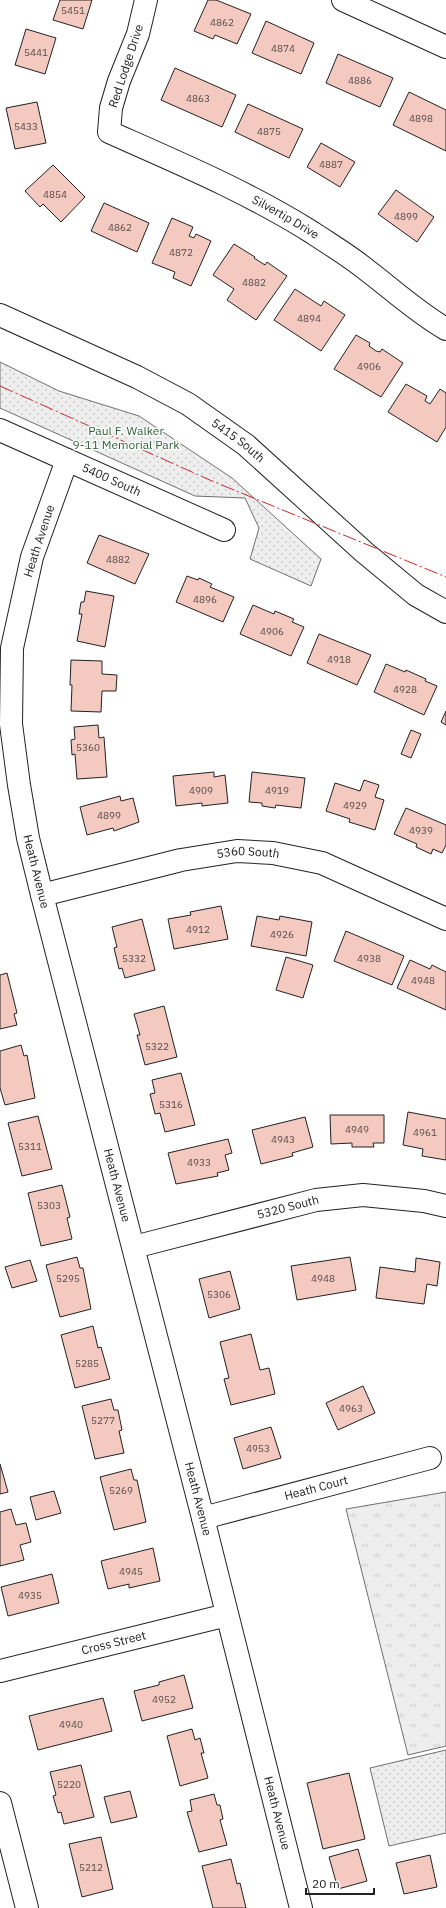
<svg xmlns="http://www.w3.org/2000/svg" width="446" height="1908" viewBox="0 0 446 1908" font-family="'IBM Plex Sans',sans-serif">
<style>
.grass{fill:url(#grass-tufts);stroke:#6f6f6f}
.park{fill:url(#park-dots);stroke:#6f6f6f}
.building{fill:#f3c9c0;stroke:#222}
.lines{fill:none;stroke-linecap:round;stroke-linejoin:round}
.minor-casing{stroke:#222;stroke-width:24}
.major-casing{stroke:#222;stroke-width:24}
.minor{stroke:#fff;stroke-width:22}
.major{stroke:#fff;stroke-width:22}
.power{stroke:#c62828;stroke-width:1;stroke-dasharray:14 3 2 3;stroke-linecap:butt}
.labels{text-anchor:middle;stroke-width:3;stroke-linejoin:round;paint-order:stroke}
.number-label{font-size:10px;fill:#564c4a}
.street-label{font-size:12px;fill:#222;stroke:#fff}
.park-label{font-size:12px;fill:#2f5e38;stroke:#fff}
</style>
<defs>
<pattern id="grass-tufts" width="24" height="20" patternUnits="userSpaceOnUse"><rect width="24" height="20" fill="#eee"/><path d="M3 7l-1-3M5 7V3M7 7l1-3M15 17l-1-3M17 17v-4M19 17l1-3" fill="none" stroke="#ccc"/></pattern>
<pattern id="park-dots" width="8" height="8" patternUnits="userSpaceOnUse"><rect width="8" height="8" fill="#eee"/><path d="M2 2h.1M6 6h.1" fill="none" stroke="#ccc" stroke-width="1.8" stroke-linecap="round"/></pattern>
</defs>
<rect width="100%" height="100%" fill="#fff"/>
<polygon class="grass" points="446,1492 446,1746 408,1755 346,1509"/>
<g class="park">
<polygon points="0,362 59,391 139,416 232,478 321,559 311,586 250,559 259,528 245,498 195,496 0,408"/>
<polygon points="446,1750 446,1833 389,1846 370,1768"/>
</g>
<g class="building">
<polygon points="60,0 92,0 83,29 53,20"/>
<polygon points="208,0 216,0 251,14 237,44 215,35 213,39 194,31"/>
<polygon points="266,21 314,43 301,74 252,53"/>
<polygon points="26,29 56,38 45,74 15,65"/>
<polygon points="338,54 393,78 380,107 326,83"/>
<polygon points="175,68 236,95 222,127 161,100"/>
<polygon points="409,92 446,110 446,151 393,125"/>
<polygon points="37,102 46,143 15,149 6,108"/>
<polygon points="248,104 303,129 289,158 235,132"/>
<polygon points="321,143 355,162 340,187 307,167"/>
<polygon points="53,165 85,197 61,222 43,204 40,207 25,191"/>
<polygon points="396,190 434,217 417,242 378,214"/>
<polygon points="104,203 149,223 137,252 91,231"/>
<polygon points="172,218 193,227 189,236 194,238 196,234 211,241 191,286 173,278 175,272 152,263"/>
<polygon points="234,244 255,257 254,258 265,265 267,262 287,276 256,320 227,300 234,289 213,275"/>
<polygon points="295,289 321,306 324,301 345,315 321,351 274,320"/>
<polygon points="356,335 370,343 369,346 376,351 380,352 382,349 403,363 381,397 334,369"/>
<polygon points="406,384 427,396 425,401 430,404 440,389 446,393 446,427 437,442 388,412"/>
<polygon points="99,535 149,554 135,584 87,563"/>
<polygon points="187,576 198,580 199,578 212,584 210,587 234,597 223,622 176,602"/>
<polygon points="86,591 114,596 105,647 77,641 82,614 79,614 81,602 84,602"/>
<polygon points="253,605 274,614 275,611 294,619 292,622 304,627 291,656 240,634"/>
<polygon points="319,634 371,655 357,685 307,663"/>
<polygon points="71,660 102,661 102,674 117,675 116,691 102,691 101,712 71,711 72,685 70,685"/>
<polygon points="386,664 405,672 406,670 426,679 425,681 437,686 424,715 374,692"/>
<polygon points="446,711 446,725 441,722"/>
<polygon points="98,725 99,738 104,737 107,777 77,779 75,754 72,755 71,740 75,739 74,727"/>
<polygon points="411,730 421,734 411,758 401,754"/>
<polygon points="214,772 214,777 225,775 228,803 202,806 202,803 176,806 173,776"/>
<polygon points="252,772 305,778 301,808 276,805 275,808 262,806 262,803 249,802"/>
<polygon points="364,780 379,785 375,797 384,800 375,830 349,822 350,819 326,811 335,783 360,791"/>
<polygon points="120,796 121,801 133,798 139,822 114,831 113,828 87,835 80,807"/>
<polygon points="406,808 446,825 446,845 442,853 433,849 431,854 416,847 417,844 394,834"/>
<polygon points="221,906 228,939 174,949 168,919 191,915 190,912"/>
<polygon points="257,916 279,920 280,916 312,922 306,956 251,946"/>
<polygon points="142,919 155,970 125,978 122,968 119,969 114,948 117,947 112,927"/>
<polygon points="346,931 404,956 392,985 334,961"/>
<polygon points="286,957 313,965 303,998 276,990"/>
<polygon points="410,960 430,969 432,965 446,972 446,1010 397,988"/>
<polygon points="7,973 17,1013 14,1014 17,1025 0,1029 0,975"/>
<polygon points="164,1006 177,1057 145,1065 137,1035 140,1035 134,1014"/>
<polygon points="21,1045 24,1056 27,1055 35,1098 5,1105 0,1088 0,1051"/>
<polygon points="181,1073 195,1125 165,1132 160,1113 155,1114 150,1094 155,1093 152,1080"/>
<polygon points="408,1112 446,1119 446,1160 422,1156 423,1149 403,1145"/>
<polygon points="330,1115 384,1115 384,1143 373,1143 374,1147 352,1147 352,1143 331,1144"/>
<polygon points="38,1116 52,1169 22,1176 8,1123"/>
<polygon points="305,1117 313,1147 292,1153 293,1156 261,1164 252,1130"/>
<polygon points="228,1139 232,1153 225,1155 229,1170 217,1173 218,1176 176,1184 168,1153"/>
<polygon points="62,1185 70,1217 67,1218 72,1239 41,1246 28,1193"/>
<polygon points="77,1257 80,1268 83,1268 91,1309 60,1317 46,1265"/>
<polygon points="350,1257 356,1290 297,1300 291,1266"/>
<polygon points="416,1258 440,1262 437,1286 427,1284 424,1304 376,1298 380,1267 415,1272"/>
<polygon points="30,1260 37,1281 12,1288 5,1267"/>
<polygon points="230,1271 240,1309 209,1318 199,1279"/>
<polygon points="93,1326 98,1348 101,1347 110,1379 75,1388 61,1335"/>
<polygon points="251,1334 260,1370 269,1368 275,1394 231,1405 224,1379 229,1378 220,1342"/>
<polygon points="363,1386 375,1413 338,1430 326,1403"/>
<polygon points="111,1399 114,1410 118,1410 122,1430 119,1431 124,1453 95,1459 82,1406"/>
<polygon points="271,1427 281,1458 243,1469 234,1438"/>
<polygon points="0,1464 8,1492 0,1494"/>
<polygon points="131,1469 134,1480 137,1480 146,1522 114,1530 100,1477"/>
<polygon points="54,1491 61,1513 36,1520 30,1497"/>
<polygon points="11,1509 16,1525 26,1523 31,1542 20,1545 24,1560 0,1566 0,1512"/>
<polygon points="153,1548 160,1581 129,1588 129,1584 108,1589 101,1561"/>
<polygon points="52,1574 59,1603 8,1616 1,1587"/>
<polygon points="184,1675 193,1708 142,1721 134,1691 159,1685 159,1682"/>
<polygon points="103,1698 112,1731 38,1750 29,1716"/>
<polygon points="192,1729 195,1740 200,1738 204,1753 201,1753 208,1778 180,1786 167,1736"/>
<polygon points="81,1765 94,1817 64,1824 61,1812 58,1813 53,1796 56,1795 50,1772"/>
<polygon points="349,1773 365,1839 323,1849 307,1783"/>
<polygon points="130,1791 137,1817 111,1823 104,1797"/>
<polygon points="214,1794 217,1805 220,1805 223,1819 220,1820 227,1845 199,1852 187,1812 192,1811 190,1800"/>
<polygon points="101,1837 113,1889 82,1897 69,1844"/>
<polygon points="358,1849 367,1881 338,1889 329,1857"/>
<polygon points="430,1855 437,1887 404,1894 396,1863"/>
<polygon points="231,1859 237,1884 240,1883 246,1908 213,1908 202,1866"/>
</g>
<g class="lines">
<defs>
<g id="minor">
<path id="s1" d="M146,0L138,34L119,81L111,108L109,132C179,163 248,192 313,233C331,245 351,257 368,271C393,290 418,313 446,329"/>
<polyline points="343,0 446,47"/>
<path id="s2" d="M0,430L224,530"/>
<path id="s3" d="M67,460L32,557L12,648L11,724L19,785L28,838L42,895L203,1518L301,1908"/>
<path id="s4" d="M42,895L181,860L237,851L273,853L322,863L446,919"/>
<path id="s5" d="M134,1247L316,1200L363,1195L424,1201L446,1206"/>
<path id="s6" d="M203,1518L430,1458"/>
<path id="s7" d="M0,1671L227,1615"/>
<polyline points="0,1803 27,1908"/>
</g>
<g id="major">
<path id="s8" d="M0,315L137,377L188,404L246,445L364,552L416,595L446,612"/>
</g>
</defs>
<use href="#minor" class="minor-casing"/>
<use href="#major" class="major-casing"/>
<use href="#minor" class="minor"/>
<use href="#major" class="major"/>
<polyline class="power" points="0,386 212,481 446,577"/>
</g>
<g class="labels">
<g class="number-label">
<text x="73" y="14">5451</text>
<text x="222" y="26">4862</text>
<text x="283" y="52">4874</text>
<text x="36" y="56">5441</text>
<text x="360" y="84">4886</text>
<text x="198" y="102">4863</text>
<text x="421" y="122">4898</text>
<text x="26" y="130">5433</text>
<text x="269" y="135">4875</text>
<text x="331" y="168">4887</text>
<text x="55" y="198">4854</text>
<text x="406" y="220">4899</text>
<text x="120" y="231">4862</text>
<text x="181" y="256">4872</text>
<text x="254" y="286">4882</text>
<text x="309" y="322">4894</text>
<text x="369" y="370">4906</text>
<text x="118" y="563">4882</text>
<text x="205" y="603">4896</text>
<text x="272" y="635">4906</text>
<text x="339" y="663">4918</text>
<text x="405" y="693">4928</text>
<text x="88" y="751">5360</text>
<text x="201" y="794">4909</text>
<text x="277" y="794">4919</text>
<text x="355" y="809">4929</text>
<text x="109" y="819">4899</text>
<text x="421" y="834">4939</text>
<text x="198" y="933">4912</text>
<text x="282" y="938">4926</text>
<text x="134" y="962">5332</text>
<text x="369" y="962">4938</text>
<text x="423" y="984">4948</text>
<text x="157" y="1050">5322</text>
<text x="171" y="1108">5316</text>
<text x="357" y="1133">4949</text>
<text x="425" y="1136">4961</text>
<text x="283" y="1143">4943</text>
<text x="30" y="1150">5311</text>
<text x="199" y="1166">4933</text>
<text x="49" y="1209">5303</text>
<text x="68" y="1282">5295</text>
<text x="323" y="1282">4948</text>
<text x="219" y="1298">5306</text>
<text x="87" y="1367">5285</text>
<text x="351" y="1412">4963</text>
<text x="103" y="1424">5277</text>
<text x="258" y="1452">4953</text>
<text x="121" y="1494">5269</text>
<text x="131" y="1575">4945</text>
<text x="30" y="1599">4935</text>
<text x="164" y="1703">4952</text>
<text x="71" y="1728">4940</text>
<text x="69" y="1788">5220</text>
<text x="91" y="1871">5212</text>
</g>
<g class="street-label">
<text transform="translate(126 66) rotate(-72)" y="4">Red Lodge Drive</text>
<text dy="4" stroke="none"><textPath href="#s1" startOffset="334">Silvertip Drive</textPath></text>
<text dy="4" stroke="none"><textPath href="#s8" startOffset="270">5415 South</textPath></text>
<text dy="4" stroke="none"><textPath href="#s2" startOffset="122">5400 South</textPath></text>
<text transform="translate(39 541) rotate(-72)" y="4">Heath Avenue</text>
<text dy="4" stroke="none"><textPath href="#s4" startOffset="211">5360 South</textPath></text>
<text dy="4" stroke="none"><textPath href="#s3" startOffset="422">Heath Avenue</textPath></text>
<text dy="4" stroke="none"><textPath href="#s3" startOffset="746">Heath Avenue</textPath></text>
<text dy="4" stroke="none"><textPath href="#s5" startOffset="159">5320 South</textPath></text>
<text dy="4" stroke="none"><textPath href="#s6" startOffset="117">Heath Court</textPath></text>
<text dy="4" stroke="none"><textPath href="#s3" startOffset="1070">Heath Avenue</textPath></text>
<text dy="4" stroke="none"><textPath href="#s7" startOffset="117">Cross Street</textPath></text>
<text dy="4" stroke="none"><textPath href="#s3" startOffset="1394">Heath Avenue</textPath></text>
</g>
<g class="park-label">
<text x="126" y="435">Paul F. Walker<tspan x="126" dy="14">9-11 Memorial Park</tspan></text>
</g>
</g>
<path d="M306 1888v6h68v-6" fill="none" stroke="#222222" stroke-width="2"/>
<text x="312" y="1888" font-size="12" fill="#222222" stroke="#ffffff" stroke-width="3" paint-order="stroke">20 m</text>
</svg>
